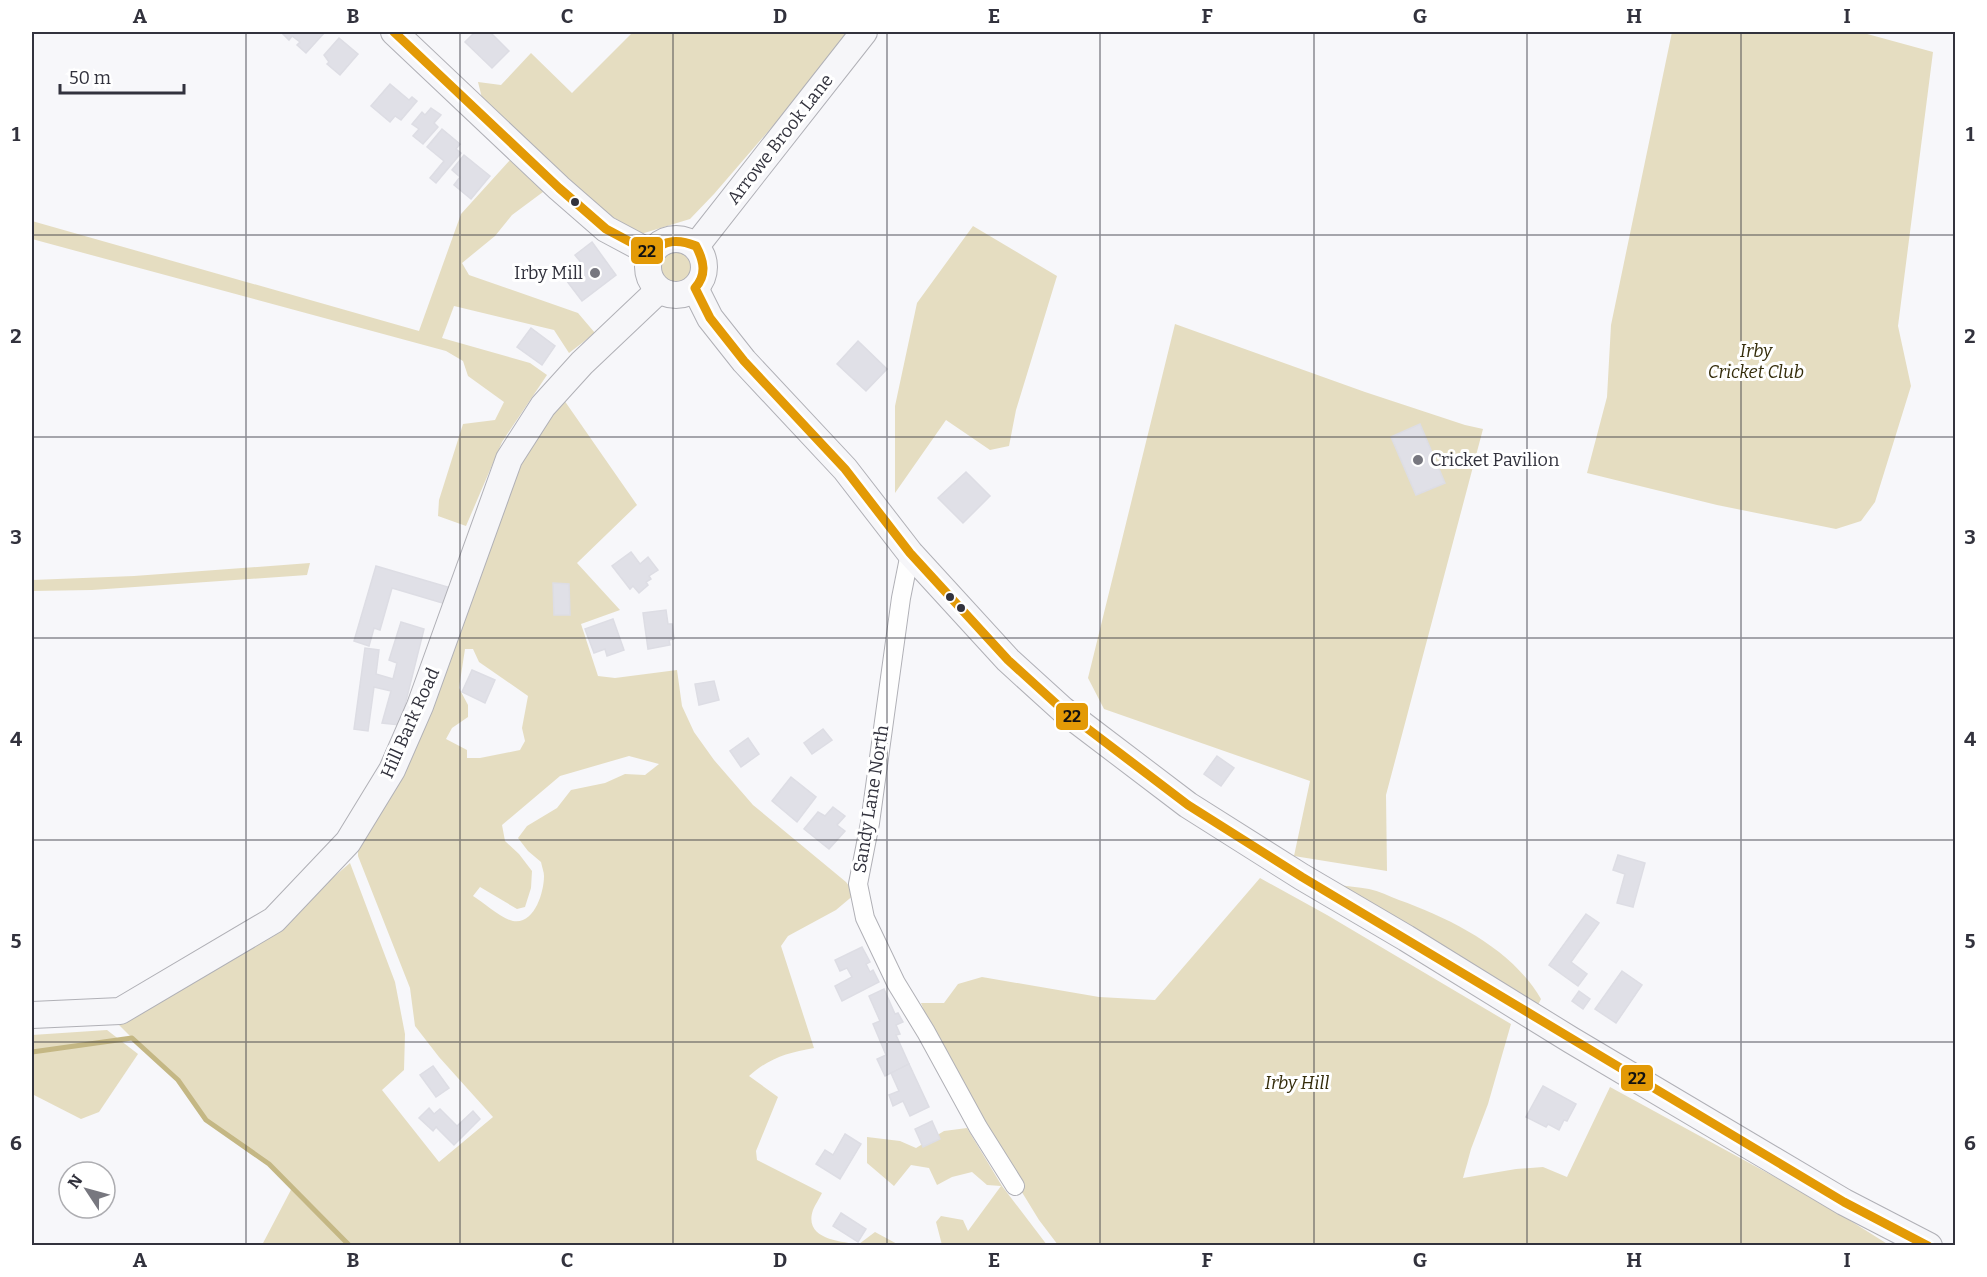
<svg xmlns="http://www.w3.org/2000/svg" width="1987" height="1277" viewBox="0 0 1987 1277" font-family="Bitter,serif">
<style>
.green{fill:#e5ddc1;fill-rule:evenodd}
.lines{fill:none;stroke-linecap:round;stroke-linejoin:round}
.stream{stroke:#c4b784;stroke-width:5}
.building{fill:#e0e0e7;stroke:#dddde4;stroke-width:1.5}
.street-casing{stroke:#b0b0b6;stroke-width:20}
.secondary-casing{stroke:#b0b0b6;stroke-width:28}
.street{stroke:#fefefe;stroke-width:18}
.secondary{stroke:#f6f6f9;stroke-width:26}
.bus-1-casing{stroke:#fff;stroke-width:14}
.bus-1{stroke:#e39a06;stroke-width:9}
.grid{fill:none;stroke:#32323d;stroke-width:1.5;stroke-opacity:0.55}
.bus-dot{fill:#32323d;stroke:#fff;stroke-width:2}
.poi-dot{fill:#77777f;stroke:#fff;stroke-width:2}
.labels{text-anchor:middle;stroke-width:6;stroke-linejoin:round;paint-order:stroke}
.street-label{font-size:18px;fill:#32323d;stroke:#fff}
.poi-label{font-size:18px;fill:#32323d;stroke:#fff;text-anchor:end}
.park-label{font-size:18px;font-style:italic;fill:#342c0a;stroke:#fff}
.line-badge{stroke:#fff;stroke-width:2}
.pale-badge-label{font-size:16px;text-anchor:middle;font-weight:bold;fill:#111}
.neatline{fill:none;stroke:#32323d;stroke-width:2}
.grid-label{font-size:20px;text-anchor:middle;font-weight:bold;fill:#32323d}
</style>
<rect width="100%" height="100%" fill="#f7f7fa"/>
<g class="green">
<polygon points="633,32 849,32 809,84 714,194 690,219 641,234 606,213 541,156 482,98 478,82 501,85 531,53 572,93"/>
<polygon points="1672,32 1860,32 1933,52 1898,326 1911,386 1875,502 1861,521 1836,529 1717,505 1587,473 1607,397 1611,325"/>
<polygon points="511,159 547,189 512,215 495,236 462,263 469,275 578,313 595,333 569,353 554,330 454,306 442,338 530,363 547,375 502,442 466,526 438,516 439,500 463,424 495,420 504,402 468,376 463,361 446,351 32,239 32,221 419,331 461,214"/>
<polygon points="973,226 1057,276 1016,410 1009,446 990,450 946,420 895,493 895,406 917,303"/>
<circle cx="675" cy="268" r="16"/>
<polygon points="1175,324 1365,392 1465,425 1483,429 1386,795 1387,871 1294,856 1310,781 1104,709 1088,678"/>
<path d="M564,400L637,505L577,563L620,610L581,624L598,676L615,678L677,670L682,706L694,732L714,760L753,805L846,882L855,894L836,910L788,936L781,946L814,1048C787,1053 769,1058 749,1076L778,1097L756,1151L757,1160L822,1193C819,1199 815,1205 813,1210C803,1239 841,1242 859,1244L875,1232L899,1245H262L293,1186L269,1164L206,1120L178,1080L132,1038L112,1018L276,926L350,863L395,982L405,1034L404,1070L382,1090L439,1162L493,1117L439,1057L415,1026L410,988L358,856V844L509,476L556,407ZM465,649H473L479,662L528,696L522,728L525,741L520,750L480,758H467V750L446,739L452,728L468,717V705L459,688ZM629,756L659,764L645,775L625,774L605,783L571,790L557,808L527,826L518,838L528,851L541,862C542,867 544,872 544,876C544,893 534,925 513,921C502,919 483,902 473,896L480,887L517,909L525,907L531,888L532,871L519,854L505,841L502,825L560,776Z"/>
<polygon points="310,563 307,575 92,590 32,591 32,580 134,576"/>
<polygon points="1260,878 1327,915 1511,1024 1488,1104 1471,1149 1463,1178 1516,1169 1543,1167 1567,1177 1610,1087 1819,1201 1889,1245 1058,1245 1039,1220 1004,1163 938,1045 921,1003 944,1003 958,984 982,977 1099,997 1155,1000"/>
<path d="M1337,885C1347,886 1358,887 1369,889C1379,891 1389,896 1399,900C1452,919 1512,949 1541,999L1537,1007Z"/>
<polygon points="107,1030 138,1054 99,1112 81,1119 32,1094 32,1035"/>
<polygon points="967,1128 1002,1186 1047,1245 942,1245 936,1222 941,1216 963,1220 968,1231 1001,1186 987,1185 972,1172 952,1177 937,1185 929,1168 911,1165 894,1186 867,1163 867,1137 900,1141 916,1148 944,1131"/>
</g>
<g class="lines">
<polyline class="stream" points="32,1052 132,1038 178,1080 206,1120 269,1164 350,1246"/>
</g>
<g class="building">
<polygon points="281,32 325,32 306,53 297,45 300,42 292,36 289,40"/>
<polygon points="475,32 495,32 492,34 509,51 492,68 465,42"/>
<polygon points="339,38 358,54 340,75 327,64 329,62 324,55"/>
<polygon points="390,84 409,100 412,97 417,101 401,120 395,116 390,122 371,106"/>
<polygon points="431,108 441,115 434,123 438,127 423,144 413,136 419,129 412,124 422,112 425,115"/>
<polygon points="442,129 460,144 456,149 461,153 436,183 430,178 444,161 427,147"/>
<polygon points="464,155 490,176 471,199 454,185 460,177 452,170"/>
<polygon points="592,242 616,275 582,301 566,280 584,266 575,255"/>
<polygon points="531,328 555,346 542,365 517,347"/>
<polygon points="858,341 887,369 866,391 837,364"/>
<polygon points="1420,424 1445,483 1416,495 1391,437"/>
<polygon points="966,472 990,496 963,523 938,498"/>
<polygon points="631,552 640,564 648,557 658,570 649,576 651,579 646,582 648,585 639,593 633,586 630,589 612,566"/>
<polygon points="376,566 451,588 446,604 392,588 380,630 374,628 369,646 354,641"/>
<polygon points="553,583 569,584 570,615 554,615"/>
<polygon points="666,610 668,624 672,624 674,639 669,640 670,645 648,649 643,613"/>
<polygon points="613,619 624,650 607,656 605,649 594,653 585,629"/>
<polygon points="401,622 424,629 400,725 382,723 391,691 374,687 368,731 354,729 365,648 379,650 376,674 393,679 397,663 389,660"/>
<polygon points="472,670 495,680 485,703 462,692"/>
<polygon points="714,681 719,700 699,705 695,684"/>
<polygon points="823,729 832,740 812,754 804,743"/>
<polygon points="748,738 759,754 741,767 730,751"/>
<polygon points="1217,756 1234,768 1221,786 1204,774"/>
<polygon points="791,777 816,797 797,822 772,801"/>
<polygon points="833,807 845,816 837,825 845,831 829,849 804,829 818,812 825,816"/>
<polygon points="1618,855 1645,863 1633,907 1617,903 1625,874 1613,870"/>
<polygon points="1586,914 1599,923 1571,962 1587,974 1578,986 1549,965"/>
<polygon points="862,947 870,962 866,964 870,972 873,970 879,982 842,1001 835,986 852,977 847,968 840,971 835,960"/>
<polygon points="1622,971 1642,985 1616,1023 1595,1009"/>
<polygon points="884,989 895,1014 898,1013 903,1022 896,1025 900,1034 896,1035 909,1064 885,1076 877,1059 886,1055 873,1024 880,1021 869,996"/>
<polygon points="1579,991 1590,999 1583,1009 1572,1001"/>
<polygon points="909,1064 929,1107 910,1116 903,1101 893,1106 889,1095 899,1091 891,1073"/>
<polygon points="433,1066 449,1088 436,1097 420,1075"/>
<polygon points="1543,1086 1576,1104 1567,1121 1564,1120 1559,1130 1548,1124 1546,1127 1526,1117"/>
<polygon points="429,1108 434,1114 440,1109 457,1126 473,1111 480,1119 454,1145 436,1127 433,1131 419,1118"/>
<polygon points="932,1121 940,1139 923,1147 915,1129"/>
<polygon points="845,1134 861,1144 840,1179 816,1164 825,1150 833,1155"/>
<polygon points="841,1213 866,1229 858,1242 833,1226"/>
</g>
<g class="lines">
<defs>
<polyline id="street" points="910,553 901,598 870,823 858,884 865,918 896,983 926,1032 978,1127 1015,1186"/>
<g id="secondary">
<polyline points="394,32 559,188 606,229 651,253"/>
<circle cx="676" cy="267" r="28"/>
<polyline points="696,246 864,32"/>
<polyline points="695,288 710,318 744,361 845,469 910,553 1008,660 1063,710 1188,805 1302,877 1406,938 1571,1040 1844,1202 1929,1246"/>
<polyline points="32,1015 120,1011 274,920 348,842 392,770 420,706 509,459 543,406 582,363 659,290"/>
</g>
</defs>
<use href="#street" class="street-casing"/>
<use href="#secondary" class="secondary-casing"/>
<use href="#street" class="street"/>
<use href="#secondary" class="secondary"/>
<defs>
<path id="bus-1" d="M394,32L559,188L606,229L651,253C665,239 679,239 696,246C704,261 707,275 695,288L710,318L744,361L845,469L910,553L1008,660L1063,710L1188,805L1302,877L1844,1202L1928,1246"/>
</defs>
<use href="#bus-1" class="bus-1-casing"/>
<use href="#bus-1" class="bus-1"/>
</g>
<path class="grid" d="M246,32V1246M460,32V1246M673,32V1246M887,32V1246M1100,32V1246M1314,32V1246M1527,32V1246M1741,32V1246M32,235H1956M32,437H1956M32,638H1956M32,840H1956M32,1042H1956"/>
<g class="bus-dot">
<circle cx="575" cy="202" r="5"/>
<circle cx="950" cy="597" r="5"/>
<circle cx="961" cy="608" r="5"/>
</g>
<g class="poi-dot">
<circle cx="595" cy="273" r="6"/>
<circle cx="1418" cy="460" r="6"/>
</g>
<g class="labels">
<g class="street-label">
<text transform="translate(780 139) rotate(-52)" y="6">Arrowe Brook Lane</text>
<text transform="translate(410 723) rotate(-66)" y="6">Hill Bark Road</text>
<text transform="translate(871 799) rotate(-81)" y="6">Sandy Lane North</text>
</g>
<g class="poi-label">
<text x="583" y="279">Irby Mill</text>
<text x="1430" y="466" text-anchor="start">Cricket Pavilion</text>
</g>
<g class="park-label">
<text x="1756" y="357">Irby<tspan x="1756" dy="21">Cricket Club</tspan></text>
<text x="1297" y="1089">Irby Hill</text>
</g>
</g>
<g class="line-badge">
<rect x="630" y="236" width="34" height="29" rx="6" fill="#e39a06"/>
<rect x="1055" y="702" width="34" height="29" rx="6" fill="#e39a06"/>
<rect x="1620" y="1064" width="34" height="28" rx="6" fill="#e39a06"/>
</g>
<g class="pale-badge-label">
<text x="647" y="257">22</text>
<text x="1072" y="722">22</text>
<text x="1637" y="1084">22</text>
</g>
<rect width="1987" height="1277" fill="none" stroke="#ffffff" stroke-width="66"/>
<g transform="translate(87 1190) rotate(306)"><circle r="28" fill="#ffffff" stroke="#adadb1" stroke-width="1.5"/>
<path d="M0-4.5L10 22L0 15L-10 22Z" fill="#77777f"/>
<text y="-9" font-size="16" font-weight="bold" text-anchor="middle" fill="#32323d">N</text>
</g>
<path d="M60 84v9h124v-9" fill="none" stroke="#32323d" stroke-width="3"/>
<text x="69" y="84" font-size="18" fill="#32323d" stroke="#ffffff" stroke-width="4.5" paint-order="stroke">50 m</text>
<rect x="33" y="33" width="1921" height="1211" class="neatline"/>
<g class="grid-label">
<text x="140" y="23">A</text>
<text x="353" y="23">B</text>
<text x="567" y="23">C</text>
<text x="780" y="23">D</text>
<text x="994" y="23">E</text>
<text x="1207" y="23">F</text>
<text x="1420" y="23">G</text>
<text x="1634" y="23">H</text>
<text x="1847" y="23">I</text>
<text x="16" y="141">1</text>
<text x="1970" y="141">1</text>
<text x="16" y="343">2</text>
<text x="1970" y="343">2</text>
<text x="16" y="544">3</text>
<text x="1970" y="544">3</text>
<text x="16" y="746">4</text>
<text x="1970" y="746">4</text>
<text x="16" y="948">5</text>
<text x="1970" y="948">5</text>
<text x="16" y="1150">6</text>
<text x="1970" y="1150">6</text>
<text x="140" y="1267">A</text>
<text x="353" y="1267">B</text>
<text x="567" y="1267">C</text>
<text x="780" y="1267">D</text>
<text x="994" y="1267">E</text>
<text x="1207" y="1267">F</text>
<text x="1420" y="1267">G</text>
<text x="1634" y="1267">H</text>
<text x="1847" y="1267">I</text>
</g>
</svg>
